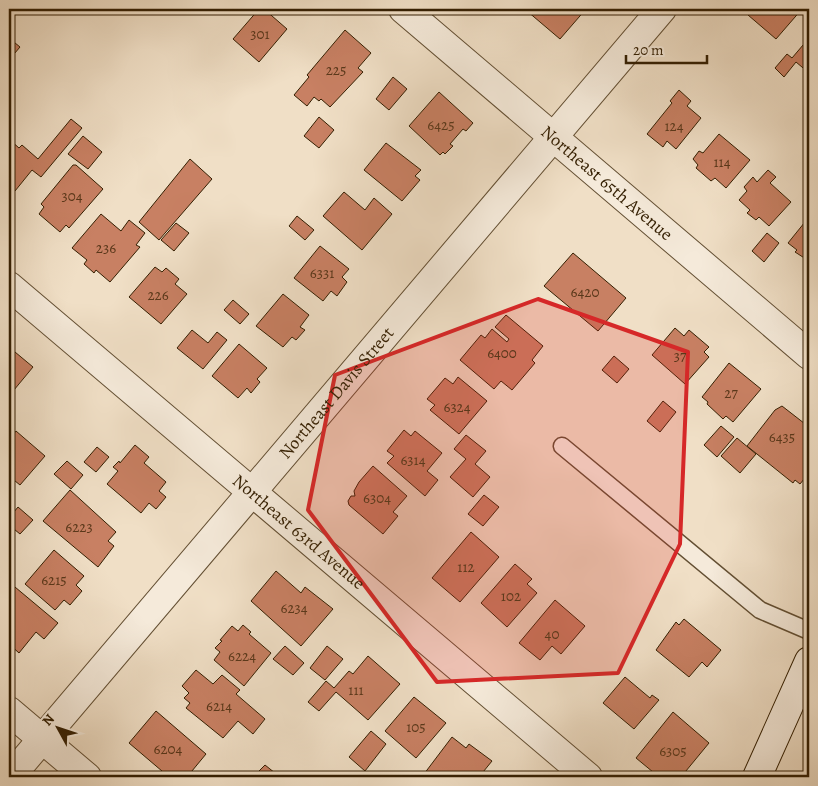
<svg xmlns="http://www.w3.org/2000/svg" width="818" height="786" viewBox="0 0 818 786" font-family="Alegreya,serif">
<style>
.building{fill:#c88063;stroke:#341f02}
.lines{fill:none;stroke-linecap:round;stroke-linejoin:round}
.lane-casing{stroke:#634f33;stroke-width:19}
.street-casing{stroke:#634f33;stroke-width:30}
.secondary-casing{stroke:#341f02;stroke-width:30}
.lane{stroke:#f5eada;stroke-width:16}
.street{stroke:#f5eada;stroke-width:28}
.secondary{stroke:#f5eada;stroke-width:28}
.marked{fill:#d62828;fill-opacity:0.2;stroke:#d62828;stroke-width:4;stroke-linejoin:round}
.labels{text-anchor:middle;stroke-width:4.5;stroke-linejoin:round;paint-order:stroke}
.number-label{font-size:15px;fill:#59371a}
.street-label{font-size:18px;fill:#341f02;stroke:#f5eada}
</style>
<rect width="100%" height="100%" fill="#f0dfc6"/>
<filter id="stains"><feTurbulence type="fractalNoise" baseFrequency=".004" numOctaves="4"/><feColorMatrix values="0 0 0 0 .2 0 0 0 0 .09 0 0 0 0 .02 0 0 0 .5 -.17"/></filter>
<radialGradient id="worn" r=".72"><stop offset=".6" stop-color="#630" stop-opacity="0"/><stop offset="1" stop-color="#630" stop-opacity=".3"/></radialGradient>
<g class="building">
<polygon points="259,9 264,9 287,29 259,62 233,39"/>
<polygon points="529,9 586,9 560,39 527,11"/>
<polygon points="754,9 802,9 776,39 748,15"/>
<polygon points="345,30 371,53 358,68 363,72 330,107 321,99 319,101 314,97 307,106 294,95 309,77 307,75"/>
<polygon points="9,38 20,47 9,60"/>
<polygon points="809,38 809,73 796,62 784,77 775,68 787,54 792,58"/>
<polygon points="393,77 407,89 389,110 376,99"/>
<polygon points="679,90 691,101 687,106 701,118 676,149 667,141 663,147 647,134 672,103 670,101"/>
<polygon points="439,92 473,123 466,131 463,129 450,144 453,146 445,154 443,152 440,155 409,126"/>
<polygon points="319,117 334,130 319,148 304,136"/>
<polygon points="71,119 82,128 41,177 32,170 15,191 9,186 9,142 10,140 19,148 22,145 38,159"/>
<polygon points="719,134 750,160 726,188 715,178 711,181 696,168 698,165 693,159 699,151 703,153"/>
<polygon points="83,136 102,152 88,169 68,154"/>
<polygon points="386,143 421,170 415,176 420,180 402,201 364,170"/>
<polygon points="190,159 212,179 159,240 139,222"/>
<polygon points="73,165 76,165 103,189 69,228 66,225 60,232 39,214 44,207 41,204"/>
<polygon points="768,170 776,177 770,183 791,202 769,226 759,217 756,220 747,213 750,210 739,200 747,191 744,187 753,177 757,182"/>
<polygon points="344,192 365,210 374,198 392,214 362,250 323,216"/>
<polygon points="101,214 121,231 129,220 145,233 136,245 140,247 110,282 96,270 94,273 84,264 87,260 72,248"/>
<polygon points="297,216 314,230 305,240 289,226"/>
<polygon points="809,217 809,261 795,252 797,250 788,243"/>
<polygon points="176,223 189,233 174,251 161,240"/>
<polygon points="767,233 779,243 764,262 752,251"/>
<polygon points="320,246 349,269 342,277 347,282 337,296 331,291 323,301 294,278"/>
<polygon points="573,253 626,298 598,331 544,286"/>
<polygon points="155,267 162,272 166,268 179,279 175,284 187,294 161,324 129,297"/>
<polygon points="283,294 309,315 300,327 305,330 296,340 292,337 283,347 256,326"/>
<polygon points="233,300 249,314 240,324 224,310"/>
<polygon points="506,315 543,346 532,360 535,363 512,390 501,381 494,389 460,360 481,335 485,338 492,329 507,342 509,339 495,327"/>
<polygon points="675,328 684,336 689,330 709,347 704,352 709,357 685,384 652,355"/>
<polygon points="192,330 208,343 217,332 227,340 203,369 177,348"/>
<polygon points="239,344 267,368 257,379 260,382 251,393 247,388 238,398 212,376"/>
<polygon points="9,347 33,367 9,396"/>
<polygon points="614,356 629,369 617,383 602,370"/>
<polygon points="729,363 761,389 733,422 726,416 723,419 707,404 708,402 702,397"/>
<polygon points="458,377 487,401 459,434 430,410 435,405 427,399 445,378 453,384"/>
<polygon points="663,401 676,412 660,432 647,421"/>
<polygon points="782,406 809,427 809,473 800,484 795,480 793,483 747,446 775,410"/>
<polygon points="721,426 734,437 717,457 704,445"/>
<polygon points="404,430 411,436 415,431 442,453 427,471 438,480 425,496 387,463 394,456 387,451"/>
<polygon points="16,431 45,456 20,485 9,476 9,440"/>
<polygon points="466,435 486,451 475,464 490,477 473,497 450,477 466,459 454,449"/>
<polygon points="737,438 756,454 740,473 721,456"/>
<polygon points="135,445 149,457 144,463 166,482 159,491 166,497 156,509 149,503 141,513 107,484 118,471 113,467 119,461 120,463"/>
<polygon points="97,447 109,457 96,472 84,462"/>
<polygon points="67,461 83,475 71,489 54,474"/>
<polygon points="373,466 407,496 393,512 398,516 383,534 349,505 348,501 351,496 355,496 354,491 359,482"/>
<polygon points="70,490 116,532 108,541 114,546 98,567 43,521"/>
<polygon points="484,495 499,507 483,526 468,514"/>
<polygon points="18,507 33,520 20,534 9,525 9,518"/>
<polygon points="471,532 499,557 460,602 432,578"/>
<polygon points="54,550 84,576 76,585 82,591 70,605 64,600 55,610 25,584"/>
<polygon points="515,564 532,579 527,584 537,593 507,627 481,603"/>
<polygon points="276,571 301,593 305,587 333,609 301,646 251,601"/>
<polygon points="9,582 58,623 44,639 36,632 19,653 9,644"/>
<polygon points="555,600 585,626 561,654 552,646 540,660 519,643"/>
<polygon points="684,619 721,650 707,667 702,662 689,677 656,650 676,622 679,625"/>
<polygon points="243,625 251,632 249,634 271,653 244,686 214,660 220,652 215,648 222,641 220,640 232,626 238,631"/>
<polygon points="285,646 304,663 293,675 273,659"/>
<polygon points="327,646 343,659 325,680 310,668"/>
<polygon points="368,656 400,684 368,720 336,692 319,711 308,702 326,681 334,688 349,671 353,674"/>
<polygon points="196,670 213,684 222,675 240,690 236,694 265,719 253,734 238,721 223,738 186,708 190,703 184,698 189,693 182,686"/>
<polygon points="625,677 650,698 652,695 659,700 634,729 603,703"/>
<polygon points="414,697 446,723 416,758 385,731"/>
<polygon points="156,711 206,754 187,777 169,777 129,743"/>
<polygon points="673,712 709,743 681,777 659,777 636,758"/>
<polygon points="371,731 386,744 365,771 349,757"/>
<polygon points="452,737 466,748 469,744 492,761 479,777 428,777 424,774"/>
<polygon points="265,765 280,777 253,777"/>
</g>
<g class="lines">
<defs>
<polyline id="lane" points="562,446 760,610 809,631"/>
<g id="street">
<path id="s1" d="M403,9L809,355"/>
<path id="s2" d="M9,286L588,777"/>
<polyline points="9,711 87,777"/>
<path id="s3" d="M10,777L662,9"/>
</g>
<polyline id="secondary" points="757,777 809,661"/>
</defs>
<use href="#lane" class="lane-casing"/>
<use href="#street" class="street-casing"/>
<use href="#secondary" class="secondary-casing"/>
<use href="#lane" class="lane"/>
<use href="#street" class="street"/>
<use href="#secondary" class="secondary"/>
</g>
<path class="marked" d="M538,299L688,352L680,544L618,673L437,682L308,510L335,375Z"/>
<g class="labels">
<g class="number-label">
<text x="260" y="39">301</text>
<text x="336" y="75">225</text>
<text x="441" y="130">6425</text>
<text x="674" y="131">124</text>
<text x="722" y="167">114</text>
<text x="72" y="201">304</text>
<text x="106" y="253">236</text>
<text x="322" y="278">6331</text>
<text x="585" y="297">6420</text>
<text x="158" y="300">226</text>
<text x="502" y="358">6400</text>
<text x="680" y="361">37</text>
<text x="731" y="398">27</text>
<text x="457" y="412">6324</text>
<text x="782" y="442">6435</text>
<text x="413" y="465">6314</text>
<text x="377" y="503">6304</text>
<text x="79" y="532">6223</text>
<text x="466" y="572">112</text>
<text x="54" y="585">6215</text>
<text x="511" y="601">102</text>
<text x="294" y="613">6234</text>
<text x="552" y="639">40</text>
<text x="242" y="661">6224</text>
<text x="356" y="695">111</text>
<text x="219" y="711">6214</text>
<text x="416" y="732">105</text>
<text x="168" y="754">6204</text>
<text x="673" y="756">6305</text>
</g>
<g class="street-label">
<text dy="6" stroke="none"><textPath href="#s1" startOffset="268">Northeast 65th Avenue</textPath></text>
<text dy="6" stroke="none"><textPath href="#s3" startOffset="504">Northeast Davis Street</textPath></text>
<text dy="6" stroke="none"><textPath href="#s2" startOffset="380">Northeast 63rd Avenue</textPath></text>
</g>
</g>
<rect width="818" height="786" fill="none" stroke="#f0dfc6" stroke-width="30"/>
<rect x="10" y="10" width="798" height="766" fill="none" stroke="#341f02" stroke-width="2.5"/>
<rect x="15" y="15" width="788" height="756" fill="none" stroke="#341f02"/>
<g transform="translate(58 728) rotate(310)" stroke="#f5eada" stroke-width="4" paint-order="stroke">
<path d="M0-4L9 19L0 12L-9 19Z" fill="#341f02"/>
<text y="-8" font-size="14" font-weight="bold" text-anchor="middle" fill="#341f02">N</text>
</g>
<path d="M626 55v8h81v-8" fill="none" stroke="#341f02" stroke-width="2.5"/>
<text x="633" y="55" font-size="15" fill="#341f02" stroke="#f5eada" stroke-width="4" paint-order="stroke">20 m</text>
<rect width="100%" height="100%" filter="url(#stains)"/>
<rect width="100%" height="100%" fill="url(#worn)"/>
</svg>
